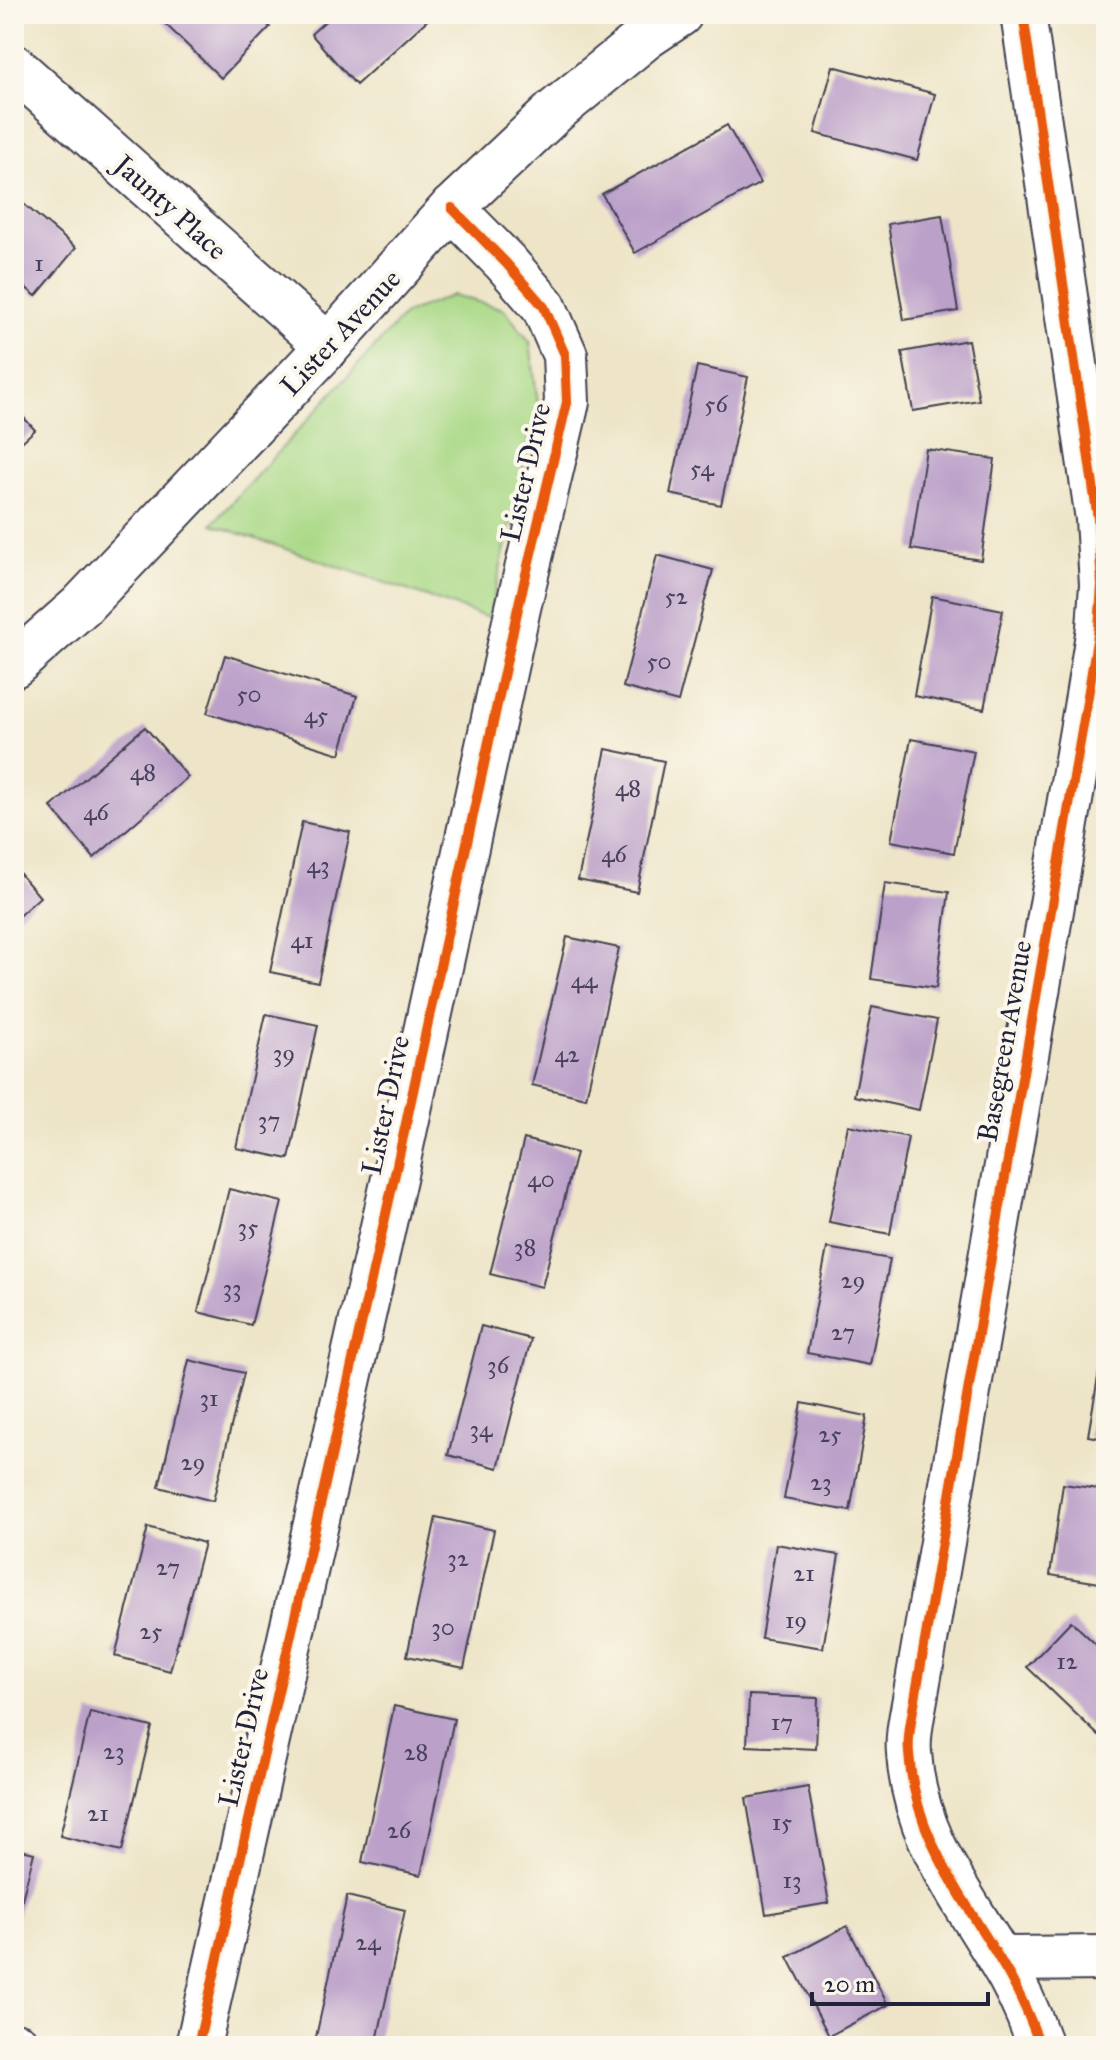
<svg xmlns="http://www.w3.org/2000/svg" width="1120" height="2060" viewBox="0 0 1120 2060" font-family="'IM FELL Great Primer',serif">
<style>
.green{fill:#aad987;stroke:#667e61;stroke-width:2}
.building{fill:#bba0c9}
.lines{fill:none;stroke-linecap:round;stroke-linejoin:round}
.minor-casing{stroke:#413f50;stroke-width:48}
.minor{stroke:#fff;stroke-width:44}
.cycleway-casing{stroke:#fbf7ec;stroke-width:15}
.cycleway{stroke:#e8590c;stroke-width:10}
.labels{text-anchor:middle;stroke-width:8;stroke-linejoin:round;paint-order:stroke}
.number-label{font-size:24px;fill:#48425e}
.street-label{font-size:28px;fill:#22223b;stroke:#fbf7ec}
</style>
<rect width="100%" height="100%" fill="#fbf7ec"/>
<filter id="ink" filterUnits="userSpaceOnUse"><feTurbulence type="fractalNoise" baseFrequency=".0125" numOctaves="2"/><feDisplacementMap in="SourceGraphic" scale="16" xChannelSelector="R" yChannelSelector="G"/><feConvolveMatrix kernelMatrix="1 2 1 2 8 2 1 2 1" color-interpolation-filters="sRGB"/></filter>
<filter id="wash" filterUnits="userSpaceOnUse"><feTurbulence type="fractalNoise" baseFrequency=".006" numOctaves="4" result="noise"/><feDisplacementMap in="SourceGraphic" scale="32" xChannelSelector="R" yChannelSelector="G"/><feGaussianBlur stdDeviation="1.8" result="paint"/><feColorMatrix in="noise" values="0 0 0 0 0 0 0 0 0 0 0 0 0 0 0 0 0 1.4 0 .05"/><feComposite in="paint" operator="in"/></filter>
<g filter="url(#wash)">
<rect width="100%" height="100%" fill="#eee5c8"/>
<polygon class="green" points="453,295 504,309 530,342 538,404 489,618 212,524 405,314"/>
<g id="blocks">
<g class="building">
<polygon points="155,14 256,14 270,27 221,78"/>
<polygon points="333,14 434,14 356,85 311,34"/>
<polygon points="833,66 935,94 917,160 815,133"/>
<polygon points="727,125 760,183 635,253 602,194"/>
<polygon points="14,196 76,248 36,296 14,278"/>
<polygon points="942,215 958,311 904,320 888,224"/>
<polygon points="968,340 979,400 913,411 902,352"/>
<polygon points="697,366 748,377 721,505 670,494"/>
<polygon points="14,407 35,430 14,449"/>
<polygon points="926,449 995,459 981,560 911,549"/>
<polygon points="657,555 713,570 678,702 623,687"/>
<polygon points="932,596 1003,610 984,709 914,696"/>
<polygon points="225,655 357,696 340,754 207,713"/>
<polygon points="145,727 188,777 94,858 51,807"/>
<polygon points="911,739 974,751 954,853 891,841"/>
<polygon points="606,749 664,761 637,892 578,880"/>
<polygon points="302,822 350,832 318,982 270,972"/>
<polygon points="14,867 40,897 14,920"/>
<polygon points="885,883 949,892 936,988 871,979"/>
<polygon points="567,937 619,948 586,1098 532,1085"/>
<polygon points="872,1007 937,1020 919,1110 854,1096"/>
<polygon points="266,1014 318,1025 289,1159 236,1148"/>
<polygon points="848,1125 908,1137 890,1234 829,1222"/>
<polygon points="524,1139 576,1153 542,1287 490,1274"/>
<polygon points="229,1189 282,1202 251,1325 198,1312"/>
<polygon points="827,1248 890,1259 870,1365 807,1353"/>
<polygon points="481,1326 531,1339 498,1468 448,1455"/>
<polygon points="1104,1342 1106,1342 1106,1439 1088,1436"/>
<polygon points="189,1360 244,1373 213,1501 159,1487"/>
<polygon points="802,1403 867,1416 850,1511 784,1499"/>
<polygon points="1063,1484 1106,1490 1106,1584 1050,1575"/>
<polygon points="436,1517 494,1530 464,1668 407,1656"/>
<polygon points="148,1527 204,1543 170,1671 115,1656"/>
<polygon points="776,1544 839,1555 823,1648 761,1638"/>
<polygon points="1071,1621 1106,1654 1106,1729 1099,1736 1027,1667"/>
<polygon points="749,1695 818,1698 816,1749 747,1746"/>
<polygon points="394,1706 454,1719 421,1875 362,1862"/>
<polygon points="90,1712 152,1727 122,1851 60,1836"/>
<polygon points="808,1787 829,1903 766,1914 746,1798"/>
<polygon points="14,1848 34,1853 18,1915 14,1914"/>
<polygon points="347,1896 405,1910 376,2046 314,2046"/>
<polygon points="847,1926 888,2005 829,2036 788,1957"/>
</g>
</g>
</g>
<g filter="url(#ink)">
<use href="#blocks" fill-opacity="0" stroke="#413f50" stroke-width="2"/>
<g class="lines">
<defs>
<g id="minor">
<path d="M1023,14L1098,519L1102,585L1099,628L1088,696L916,1693C913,1712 907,1734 909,1753C914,1834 959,1891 999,1958C1016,1985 1030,2016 1040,2046"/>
<polyline points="14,67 328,346"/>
<polyline points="14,665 81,606 328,346 452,208 555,111 647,36 680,14"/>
<polyline points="1000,1959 1106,1958"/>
<polyline points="14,2045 18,2046"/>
<polyline points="198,2046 395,1174 518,608 567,402 565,355 544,307 506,263 452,208"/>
</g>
</defs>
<use href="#minor" class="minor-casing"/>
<use href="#minor" class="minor"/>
<defs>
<g id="cycleway">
<path d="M1023,14L1098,519L1102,585L1099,628L1088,696L916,1693C913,1712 907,1734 909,1753C914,1834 959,1891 999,1958C1016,1985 1030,2016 1040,2046"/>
<polyline points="198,2046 395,1174 518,608 567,402 565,355 544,307 506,263 452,208"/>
</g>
</defs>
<use href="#cycleway" class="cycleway-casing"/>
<use href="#cycleway" class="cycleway"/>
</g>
</g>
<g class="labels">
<g class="number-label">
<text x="39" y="271">1</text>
<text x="716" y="412">56</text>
<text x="702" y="476">54</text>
<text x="676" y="604">52</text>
<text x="659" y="669">50</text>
<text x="249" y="702">50</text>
<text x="316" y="723">45</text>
<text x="143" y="780">48</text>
<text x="628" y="796">48</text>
<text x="96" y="820">46</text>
<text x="614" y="862">46</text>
<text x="318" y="873">43</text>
<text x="302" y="948">41</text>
<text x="584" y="988">44</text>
<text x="284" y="1061">39</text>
<text x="567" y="1062">42</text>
<text x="269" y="1128">37</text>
<text x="541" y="1187">40</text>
<text x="248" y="1235">35</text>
<text x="525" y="1255">38</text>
<text x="853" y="1288">29</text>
<text x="232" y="1296">33</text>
<text x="843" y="1340">27</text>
<text x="498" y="1373">36</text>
<text x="209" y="1406">31</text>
<text x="481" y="1437">34</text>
<text x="830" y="1442">25</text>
<text x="193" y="1470">29</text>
<text x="821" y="1490">23</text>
<text x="458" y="1566">32</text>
<text x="168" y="1575">27</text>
<text x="804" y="1581">21</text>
<text x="796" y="1628">19</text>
<text x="443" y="1635">30</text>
<text x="151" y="1639">25</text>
<text x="1067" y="1669">12</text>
<text x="782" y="1730">17</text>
<text x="114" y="1759">23</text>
<text x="416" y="1760">28</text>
<text x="98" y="1821">21</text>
<text x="782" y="1830">15</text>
<text x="399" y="1838">26</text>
<text x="792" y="1888">13</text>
<text x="368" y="1950">24</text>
</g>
<g class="street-label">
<text transform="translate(171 207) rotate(42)" y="10">Jaunty Place</text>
<text transform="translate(340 332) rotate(-47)" y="10">Lister Avenue</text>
<text transform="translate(525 472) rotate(-77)" y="10">Lister Drive</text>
<text transform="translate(1004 1041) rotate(-80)" y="10">Basegreen Avenue</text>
<text transform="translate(385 1105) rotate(-78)" y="10">Lister Drive</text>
<text transform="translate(243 1737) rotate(-77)" y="10">Lister Drive</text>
</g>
</g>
<rect width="1120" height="2060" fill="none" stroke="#fbf7ec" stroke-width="48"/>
<path d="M812 1992v12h176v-12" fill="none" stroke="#22223b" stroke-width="4"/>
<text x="824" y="1992" font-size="24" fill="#22223b" stroke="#fbf7ec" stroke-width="6" paint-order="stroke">20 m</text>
</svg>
